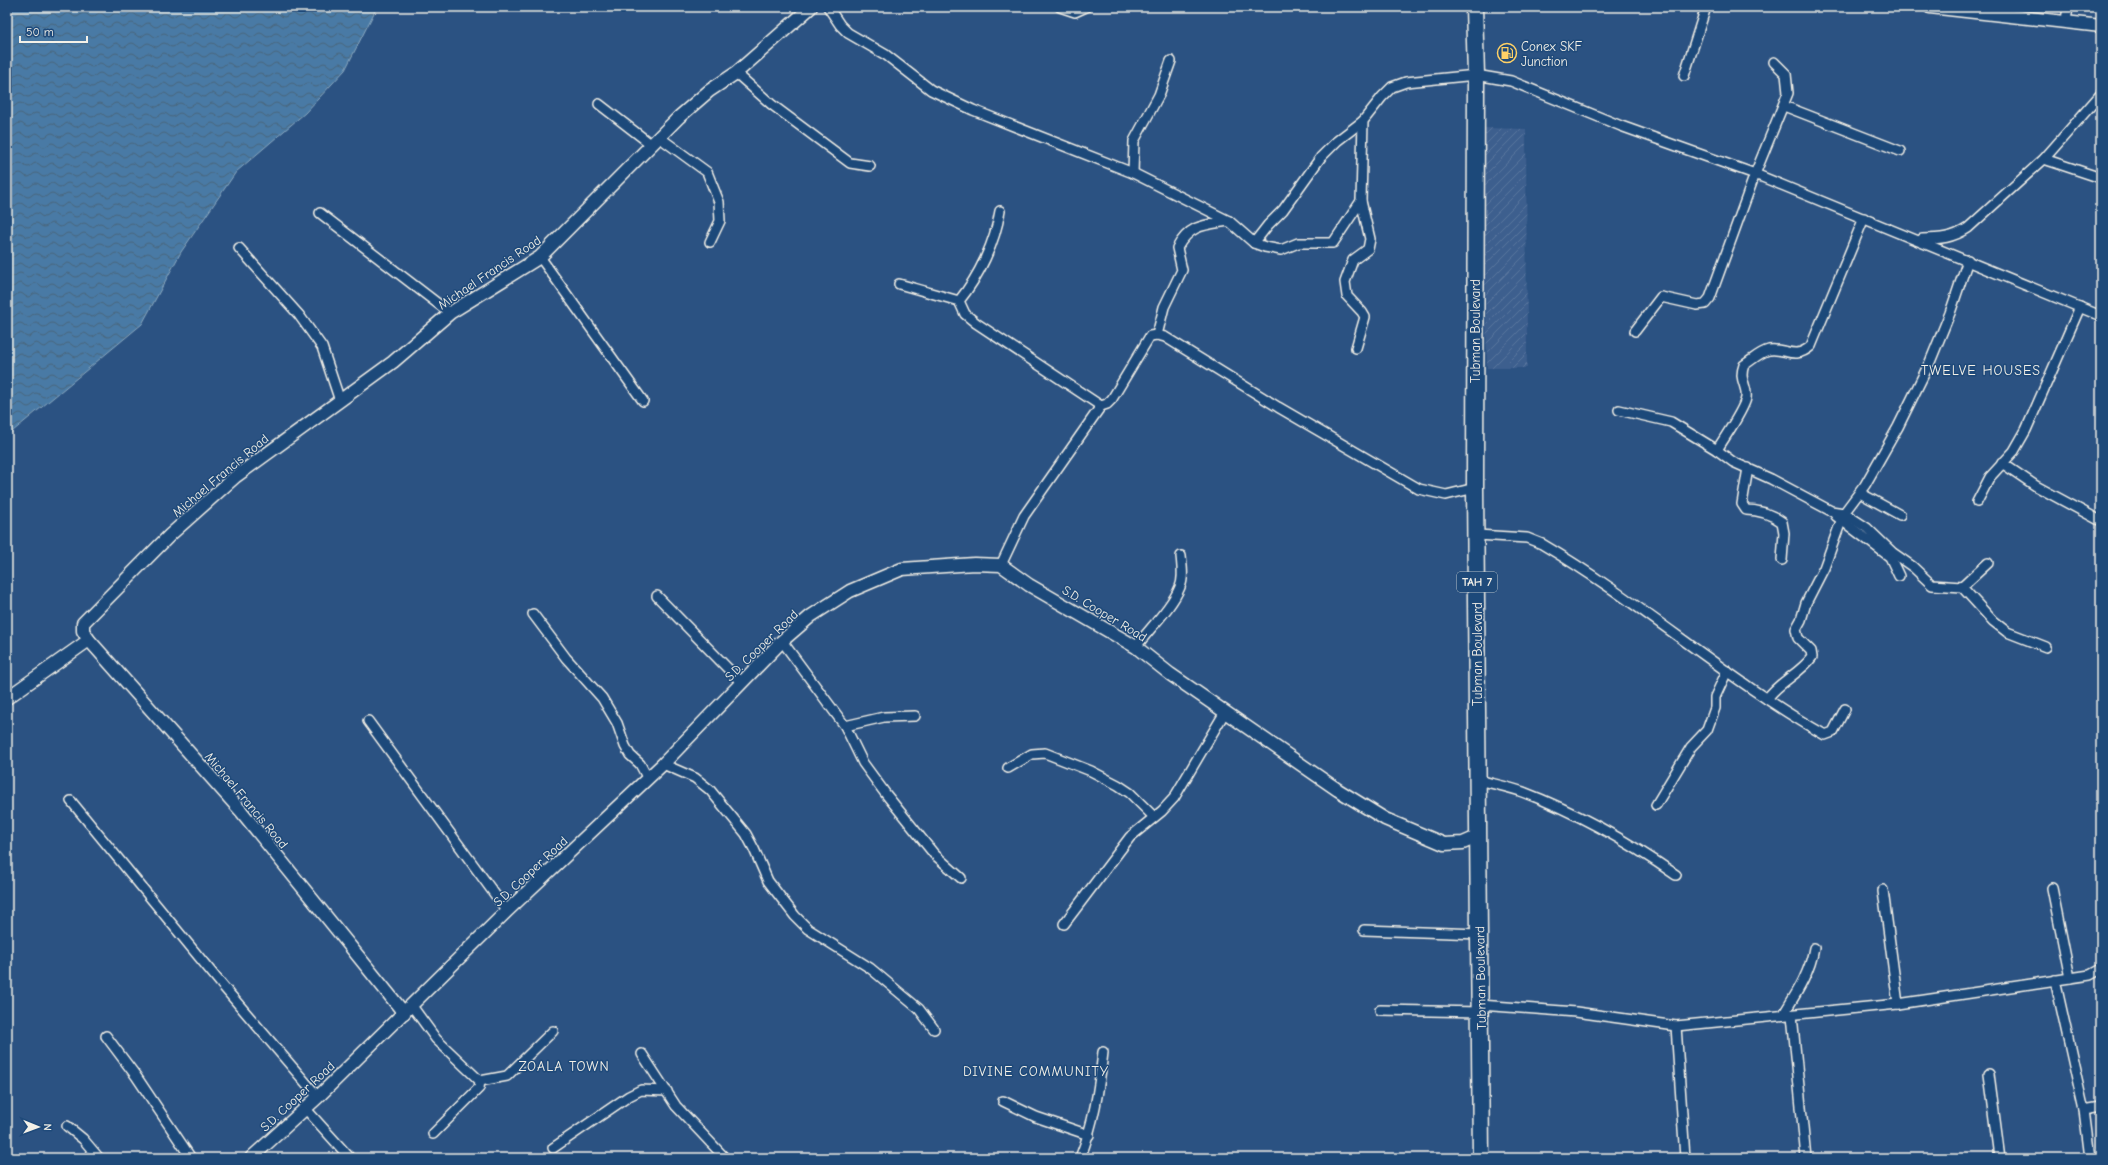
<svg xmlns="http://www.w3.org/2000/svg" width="2108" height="1165" viewBox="0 0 2108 1165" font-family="'Comic Neue',sans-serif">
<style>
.industrial{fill:url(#industrial-furrows)}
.water{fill:url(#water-waves);stroke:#8daac0}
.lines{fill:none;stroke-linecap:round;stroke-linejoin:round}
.minor-casing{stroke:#f4f1e8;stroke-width:12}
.tertiary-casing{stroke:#f4f1e8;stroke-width:15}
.trunk-casing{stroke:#f4f1e8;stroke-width:19}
.minor{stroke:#1f4a7a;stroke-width:9}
.tertiary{stroke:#1f4a7a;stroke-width:12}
.trunk{stroke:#1f4a7a;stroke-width:16}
.labels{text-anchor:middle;stroke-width:3;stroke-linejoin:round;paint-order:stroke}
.shield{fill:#1f4a7a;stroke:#b4bfc7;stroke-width:1}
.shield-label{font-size:12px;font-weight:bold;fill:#f4f1e8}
.poi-label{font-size:13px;fill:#f4f1e8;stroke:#1f4a7a;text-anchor:start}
.street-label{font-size:13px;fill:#f4f1e8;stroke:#1f4a7a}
.neighbourhood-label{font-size:14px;letter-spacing:1px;fill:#f4f1e8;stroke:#1f4a7a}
</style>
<defs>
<pattern id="industrial-furrows" width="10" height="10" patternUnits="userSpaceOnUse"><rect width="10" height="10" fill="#3d5f8e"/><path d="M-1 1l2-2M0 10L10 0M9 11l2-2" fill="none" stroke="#5a769e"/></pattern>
<pattern id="water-waves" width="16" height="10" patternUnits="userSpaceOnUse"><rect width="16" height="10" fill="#487aa5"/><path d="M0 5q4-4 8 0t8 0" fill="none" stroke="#48647a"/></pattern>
</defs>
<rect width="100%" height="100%" fill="#2b5282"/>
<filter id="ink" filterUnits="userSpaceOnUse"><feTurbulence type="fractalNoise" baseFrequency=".025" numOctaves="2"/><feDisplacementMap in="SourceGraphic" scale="8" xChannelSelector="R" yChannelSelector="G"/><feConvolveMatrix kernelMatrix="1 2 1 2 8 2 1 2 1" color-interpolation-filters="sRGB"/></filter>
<g filter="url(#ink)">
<polygon class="industrial" points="1482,128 1526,129 1527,368 1487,368"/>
<polygon class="water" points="7,7 377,7 345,70 305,113 236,172 181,252 142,324 7,436"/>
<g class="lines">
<defs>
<g id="minor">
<polyline points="828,7 840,25 848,33 886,55 931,90 973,110 1133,173 1229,221 1254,243 1265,247 1281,250 1298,243 1333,243 1361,201"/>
<polyline points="1060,7 1075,12 1086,7"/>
<polyline points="2066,21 2068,7"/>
<polyline points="736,73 771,104 850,163 870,166"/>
<polyline points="1684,76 1706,7"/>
<polyline points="599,104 652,145"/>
<polyline points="1784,106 1900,151"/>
<polyline points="659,137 707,172 719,202 720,221 710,242"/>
<polyline points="2044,159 2101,178"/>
<polyline points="1133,173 1134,141 1159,95 1171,61"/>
<polyline points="320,213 450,313"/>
<path d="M1922,239C1940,239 1953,238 1968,228L2044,159L2101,94"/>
<polyline points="1254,243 1268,225 1283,210 1321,157 1337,141 1363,121"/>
<polyline points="239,248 299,315 322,347 340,401"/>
<polyline points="540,257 643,401"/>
<polyline points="899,284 959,301 965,314 976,323 1101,406"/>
<path d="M959,301C979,276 995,243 1000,211"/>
<polyline points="1635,331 1661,297 1697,305 1705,304 1710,298 1755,174 1788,93 1786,74 1774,62"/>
<path d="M1157,335L1164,307L1182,270L1177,248C1190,224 1205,225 1229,221"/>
<polyline points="1356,348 1365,317 1362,312 1347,296 1345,282 1353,260 1368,249 1370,239 1361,201 1363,121 1382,97 1392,87 1406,82 1476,75 1511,81 1621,126 1755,174 2101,316"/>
<polyline points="1619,410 1671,422 1717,450 1733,462 1771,479 1831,511 1844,513 1865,485 1898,427 1930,362 1950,313 1968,260"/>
<path d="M1717,450C1724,438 1744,410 1746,398C1748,385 1738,381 1744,365C1752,360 1760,352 1769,350C1785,347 1794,361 1811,346L1864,218"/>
<polyline points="2002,463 2036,486 2099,520"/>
<path d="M1748,468L1742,504L1746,510C1760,510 1771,514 1782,522L1784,533L1782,560"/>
<polyline points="1860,493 1900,515"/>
<polyline points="1977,502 1990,477 2014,451 2026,430 2080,307"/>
<polyline points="1836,516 1890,557 1899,576"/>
<path d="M1477,535L1527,538L1542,544C1641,602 1726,679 1825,735L1833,732L1845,709"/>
<polyline points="1001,565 1024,516 1101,406 1107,404 1112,399 1150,336 1157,335 1165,337 1278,407 1419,489 1446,495 1475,488"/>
<polyline points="1962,587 1988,563"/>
<polyline points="657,596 742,683"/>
<polyline points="533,614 566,658 602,698 617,723 625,746 630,755 640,764 647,777"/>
<polyline points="782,641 845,726 863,763 885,793 934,854 961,878"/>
<path d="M1136,647C1149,629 1172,607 1180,587C1184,578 1182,566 1181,556"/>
<path d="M1767,699C1778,682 1800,674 1812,657L1811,651L1798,638L1796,629L1801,620L1806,603L1824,568L1844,513L1867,528L1893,553L1913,567L1932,585L1962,587L1993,621L2007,632L2046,647"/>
<polyline points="368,721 507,911"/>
<polyline points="845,726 884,717 915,716"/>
<polyline points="663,764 695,778 710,790 746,834 754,849 768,881 795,916 808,929 870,968 919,1009 934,1029"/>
<polyline points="1008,768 1032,754 1045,753 1091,771 1118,785 1130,793 1154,817"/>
<path d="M1479,780C1493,784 1509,787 1523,792C1578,813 1629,842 1676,875"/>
<polyline points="71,801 222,985 318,1097"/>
<polyline points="1656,805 1691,747 1707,730 1715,708 1715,697 1727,671"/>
<polyline points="2052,888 2070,978"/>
<polyline points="1883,890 1898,1004"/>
<polyline points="1064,924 1130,837 1162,811 1174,798 1225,712"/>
<polyline points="1364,930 1480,934"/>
<polyline points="2055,980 2084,1110 2090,1158"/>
<polyline points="1480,1005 1576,1012 1676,1026 1898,1004 2090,975 2101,969"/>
<polyline points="412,1006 436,1039 480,1081 479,1088 433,1134"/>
<polyline points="1380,1010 1481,1012"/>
<path d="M1783,1015C1796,994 1810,973 1814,948"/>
<polyline points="1792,1015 1806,1158"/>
<polyline points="1676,1026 1685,1158"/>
<polyline points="106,1036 136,1076 191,1158"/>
<polyline points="642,1054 676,1106 725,1158"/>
<polyline points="1989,1074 2000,1158"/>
<polyline points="480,1081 507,1076 553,1031"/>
<polyline points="1003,1101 1036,1117 1089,1135"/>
<polyline points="305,1108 350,1158"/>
<polyline points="2084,1110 2101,1107"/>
<polyline points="67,1126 83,1139 99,1158"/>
<polyline points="553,1148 629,1096 641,1090 667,1091"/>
<path d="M1080,1158C1094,1123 1099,1089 1103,1052"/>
</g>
<g id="tertiary">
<polyline points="1930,7 2101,26"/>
<polyline points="7,698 89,640"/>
<polyline points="404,1013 241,811 89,640 83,631 83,623 170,535 235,477 393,362 450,313 540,257 679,117 709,91 736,73 811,7"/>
<polyline points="251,1158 318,1097 507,911 663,764 782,641 811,616 850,591 902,569 974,564 1001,565 1029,585 1136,647 1170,674 1225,712 1338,790 1385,819 1444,844 1463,843 1479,836"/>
</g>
<polyline id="trunk" points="1474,7 1476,75 1475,488 1481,1158"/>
</defs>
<use href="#minor" class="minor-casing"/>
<use href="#tertiary" class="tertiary-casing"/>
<use href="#trunk" class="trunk-casing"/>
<use href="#minor" class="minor"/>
<use href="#tertiary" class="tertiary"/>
<use href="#trunk" class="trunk"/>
</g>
</g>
<defs>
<symbol id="fuel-ring" viewBox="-11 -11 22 22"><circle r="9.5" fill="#1f4a7a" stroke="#ffd166" stroke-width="1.5"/><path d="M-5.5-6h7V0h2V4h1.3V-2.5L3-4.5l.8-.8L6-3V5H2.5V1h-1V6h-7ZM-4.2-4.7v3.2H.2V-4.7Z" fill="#ffd166"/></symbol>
</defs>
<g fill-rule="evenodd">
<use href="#fuel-ring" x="1496" y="42" width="22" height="22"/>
</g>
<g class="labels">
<rect class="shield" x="1457" y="572" width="40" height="20" rx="3"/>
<g class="shield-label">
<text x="1477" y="586">TAH 7</text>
</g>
<g class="poi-label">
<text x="1521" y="51">Conex SKF<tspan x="1521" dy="15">Junction</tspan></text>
</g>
<g class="street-label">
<text transform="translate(489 272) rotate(-34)" y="5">Michael Francis Road</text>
<text transform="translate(1475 331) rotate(-90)" y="5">Tubman Boulevard</text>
<text transform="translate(220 475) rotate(-40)" y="5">Michael Francis Road</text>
<text transform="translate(1105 613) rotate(31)" y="5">S.D. Cooper Road</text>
<text transform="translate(761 645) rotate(-44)" y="5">S.D. Cooper Road</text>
<text transform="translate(1477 654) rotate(-90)" y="5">Tubman Boulevard</text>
<text transform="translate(247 800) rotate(50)" y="5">Michael Francis Road</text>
<text transform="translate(530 871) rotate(-43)" y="5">S.D. Cooper Road</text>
<text transform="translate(1480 978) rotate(-91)" y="5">Tubman Boulevard</text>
<text transform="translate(297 1096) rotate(-43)" y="5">S.D. Cooper Road</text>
</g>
<g class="neighbourhood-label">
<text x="1981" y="375">TWELVE HOUSES</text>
<text x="564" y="1071">ZOALA TOWN</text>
<text x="1036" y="1076">DIVINE COMMUNITY</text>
</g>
</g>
<rect width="2108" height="1165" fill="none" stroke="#1f4a7a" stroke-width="24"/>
<rect x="12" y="12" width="2084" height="1141" fill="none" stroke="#f4f1e8" stroke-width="1.5" filter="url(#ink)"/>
<g transform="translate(38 1127) rotate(91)" stroke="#1f4a7a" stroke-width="3" paint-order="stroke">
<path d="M0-3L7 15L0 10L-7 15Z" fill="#f4f1e8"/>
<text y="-6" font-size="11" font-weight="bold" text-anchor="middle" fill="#f4f1e8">N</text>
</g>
<path d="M20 36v6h67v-6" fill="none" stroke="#f4f1e8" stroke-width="2"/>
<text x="26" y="36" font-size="12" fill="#f4f1e8" stroke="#1f4a7a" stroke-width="3" paint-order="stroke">50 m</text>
</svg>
